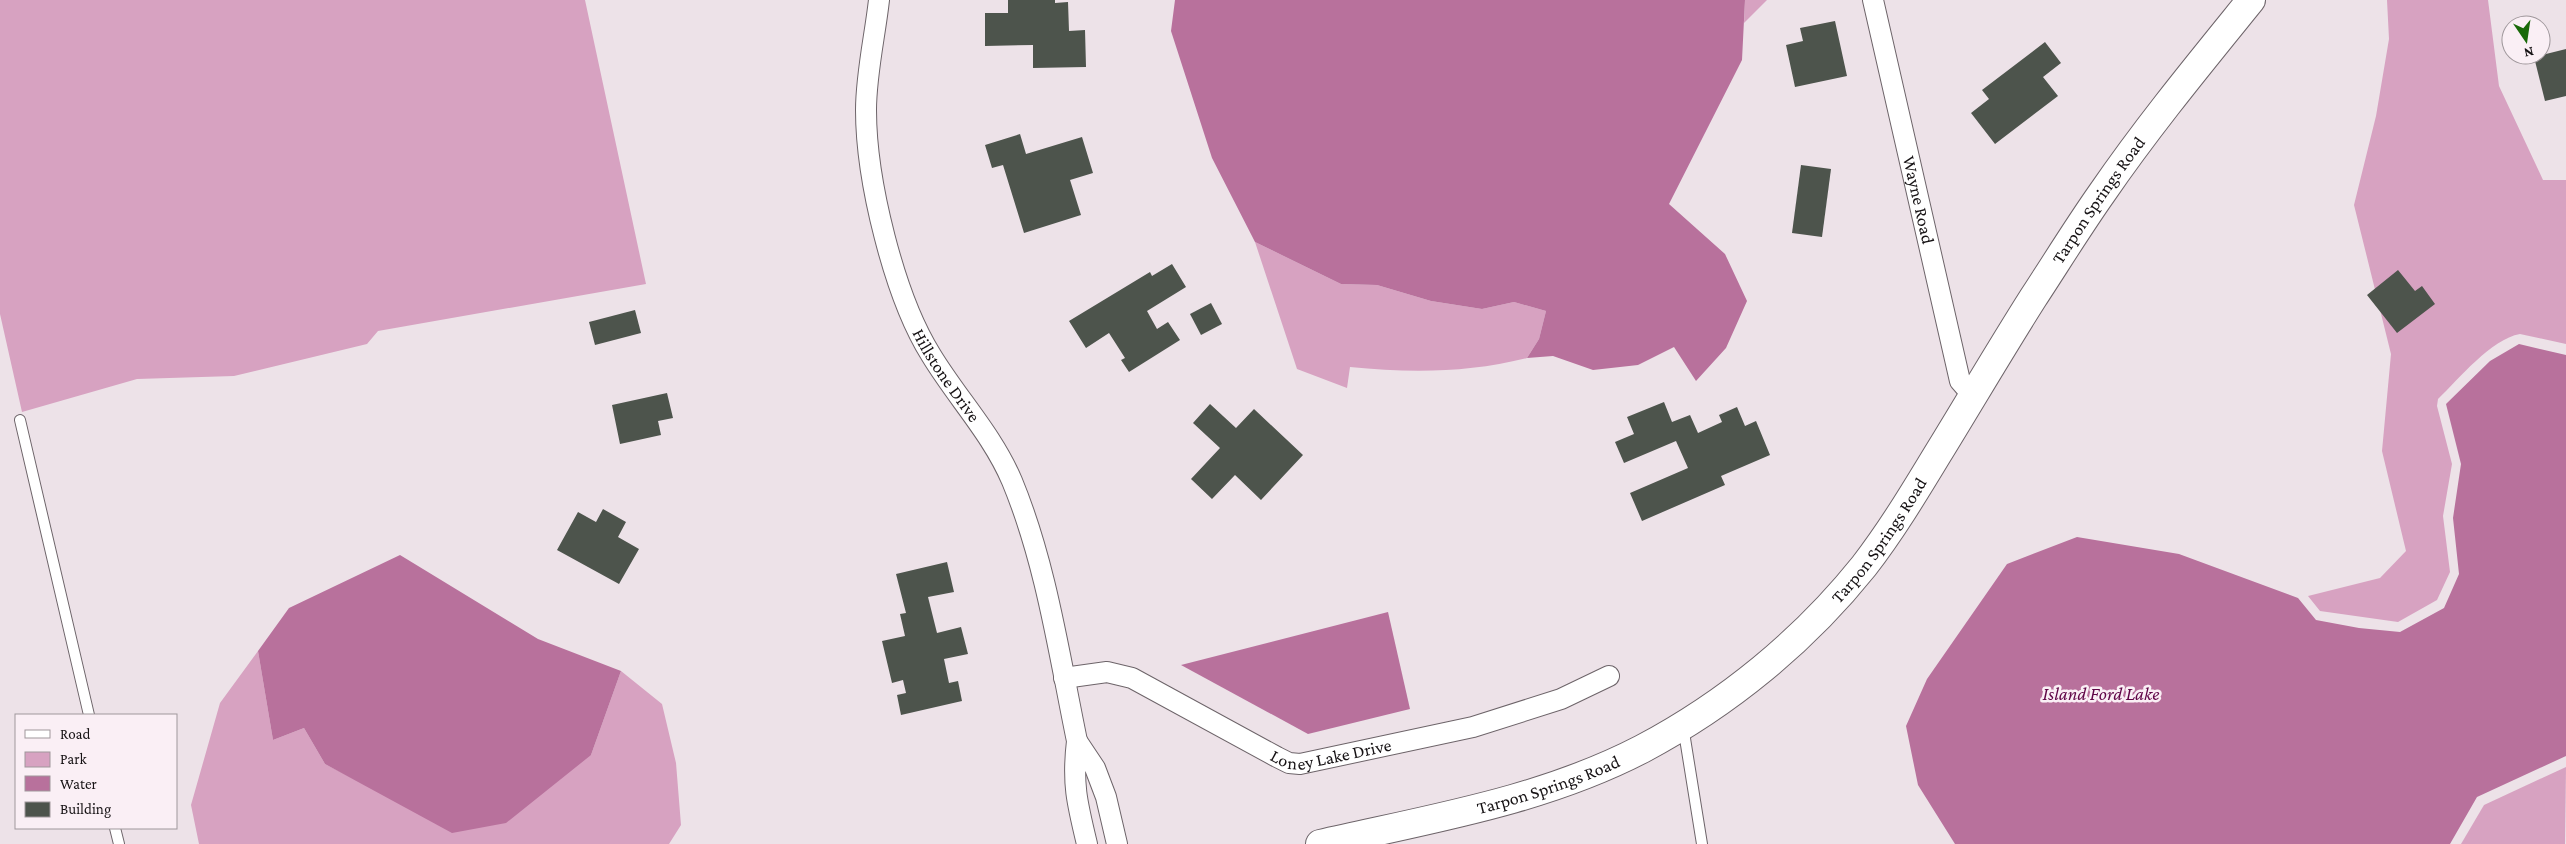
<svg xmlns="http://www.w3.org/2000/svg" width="2566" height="844" viewBox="0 0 2566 844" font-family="'Crimson Pro',serif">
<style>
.green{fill:#d7a2c1}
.water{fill:#b8719c}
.building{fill:#4d544c}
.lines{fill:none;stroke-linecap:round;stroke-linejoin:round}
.service-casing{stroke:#6d6469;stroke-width:12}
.minor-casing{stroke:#6d6469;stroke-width:22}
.secondary-casing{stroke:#6d6469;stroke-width:30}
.service{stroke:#fff;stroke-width:10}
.minor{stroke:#fff;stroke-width:20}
.secondary{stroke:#fff;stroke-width:28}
.labels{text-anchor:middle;stroke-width:5;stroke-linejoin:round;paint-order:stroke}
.street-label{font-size:18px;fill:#161214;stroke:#faeff5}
.water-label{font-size:19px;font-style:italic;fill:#5f0446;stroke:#faeff5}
</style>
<rect width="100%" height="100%" fill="#ede2e8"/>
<g class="green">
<polygon points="0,0 585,0 646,284 378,331 367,344 234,376 137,379 22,412 0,314"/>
<polygon points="1745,0 1767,0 1744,23"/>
<path d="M2387,0H2488L2499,86L2543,180H2566V344L2520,334C2491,339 2459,379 2438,399L2437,406L2452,464L2443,516L2450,572L2437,600L2398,622L2320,611L2308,596L2380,578L2406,551L2382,451L2391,354L2354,205L2376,116L2389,39Z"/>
<path d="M1255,242L1341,284L1377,285L1431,301L1482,309L1514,302L1546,311L1539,339L1527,358C1468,373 1410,373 1350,367L1347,388L1297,369Z"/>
<polygon points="258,651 273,740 304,728 325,764 358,781 591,755 621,671 662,704 676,763 681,825 669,844 199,844 191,805 220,703"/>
<polygon points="2566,767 2565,844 2461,844 2484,805"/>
</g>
<g class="water">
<polygon points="1175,0 1745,0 1742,60 1669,204 1725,254 1747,301 1726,348 1696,381 1674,347 1638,365 1593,370 1553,356 1527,358 1539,339 1546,311 1514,302 1482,309 1431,301 1377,285 1341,284 1255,242 1212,158 1171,31"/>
<polygon points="2519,344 2566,355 2566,756 2477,797 2450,844 1955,844 1918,785 1906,726 1927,679 2007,564 2077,537 2179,554 2298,598 2316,620 2359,628 2400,632 2444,608 2459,574 2453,518 2461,464 2446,404 2490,361"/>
<polygon points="400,555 538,639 621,671 591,755 506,823 452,833 325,764 304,728 273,740 258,651 289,608"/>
<polygon points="1388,612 1410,709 1308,734 1181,665"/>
</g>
<g class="building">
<polygon points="1008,0 1055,0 1055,3 1068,2 1069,31 1085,30 1086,67 1033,68 1033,45 985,46 985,13 1008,13"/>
<polygon points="1835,21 1847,76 1795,87 1786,45 1803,41 1800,28"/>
<polygon points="2045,42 2061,63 2043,77 2058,96 1995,144 1971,113 1989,99 1982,90"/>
<polygon points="2566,49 2566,96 2545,101 2534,57"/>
<polygon points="1020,134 1026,154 1082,137 1093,173 1070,180 1081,215 1024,233 1003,165 992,168 985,145"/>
<polygon points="1801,165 1831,169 1822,237 1792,233"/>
<polygon points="1172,264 1186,287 1147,311 1157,329 1168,322 1180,340 1129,372 1121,360 1125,358 1109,333 1086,348 1069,321 1150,272 1152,276"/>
<polygon points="2398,270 2415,291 2422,286 2435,304 2397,333 2367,295"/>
<polygon points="1211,303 1222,324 1201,335 1190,314"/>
<polygon points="635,310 641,333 595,345 589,322"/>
<polygon points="667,393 673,418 658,421 661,435 620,444 612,405"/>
<polygon points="1664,402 1672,422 1690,415 1698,433 1722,422 1719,415 1737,407 1745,426 1756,421 1770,455 1721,476 1725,485 1642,521 1630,493 1688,468 1676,441 1624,463 1615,442 1634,434 1627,417"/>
<polygon points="1210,404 1236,428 1254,409 1303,455 1261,500 1235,475 1212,499 1191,479 1220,448 1193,423"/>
<polygon points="603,509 626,522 618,537 639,549 619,584 557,550 578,512 596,522"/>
<polygon points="947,562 954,592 928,597 937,633 961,627 968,654 944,659 949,683 958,681 962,701 901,715 897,695 906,693 903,680 892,683 882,641 905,636 900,614 906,613 896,574"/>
</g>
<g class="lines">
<defs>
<g id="service">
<polyline points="20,420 89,715"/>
<polyline points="1683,726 1702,844"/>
<polyline points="115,828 119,844"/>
</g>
<g id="minor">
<path id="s1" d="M879,0C875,36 866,74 866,110C866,180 894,296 931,355C957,398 992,434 1012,481C1046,563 1059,654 1077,741C1072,783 1077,803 1087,844"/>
<path id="s2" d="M1873,0L1960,381L1973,396"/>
<path id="s3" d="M1064,678L1107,672L1132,678L1277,757L1289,763L1300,764L1473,727L1561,699L1609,676"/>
<polyline points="1077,741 1095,768 1106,797 1117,844"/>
</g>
<g id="secondary">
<path id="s4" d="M1320,844C1429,819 1542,801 1642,749C1727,704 1804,641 1864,566C1891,531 1914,493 1937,455C1969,403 2000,350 2033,298C2056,263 2078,227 2102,193C2148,126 2200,63 2251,0"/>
</g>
</defs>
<use href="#service" class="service-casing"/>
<use href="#minor" class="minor-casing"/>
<use href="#secondary" class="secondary-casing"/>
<use href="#service" class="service"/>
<use href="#minor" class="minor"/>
<use href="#secondary" class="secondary"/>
</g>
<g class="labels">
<g class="street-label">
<text dy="6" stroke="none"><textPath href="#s2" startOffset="205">Wayne Road</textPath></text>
<text dy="6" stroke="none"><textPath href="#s4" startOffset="1061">Tarpon Springs Road</textPath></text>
<text dy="6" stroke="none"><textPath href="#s1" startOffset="392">Hillstone Drive</textPath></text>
<text dy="6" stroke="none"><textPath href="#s4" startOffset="656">Tarpon Springs Road</textPath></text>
<text dy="6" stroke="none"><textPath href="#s3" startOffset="290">Loney Lake Drive</textPath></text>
<text dy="6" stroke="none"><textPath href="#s4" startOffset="236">Tarpon Springs Road</textPath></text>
</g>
<g class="water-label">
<text x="2101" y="700">Island Ford Lake</text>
</g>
</g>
<rect x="15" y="714" width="162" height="115" fill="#faeff5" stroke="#9f979b"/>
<rect x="25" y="730" width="25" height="8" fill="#ffffff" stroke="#9f979b"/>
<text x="60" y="739" font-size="15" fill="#161214">Road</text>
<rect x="25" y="752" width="25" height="15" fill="#d7a2c1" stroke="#9f979b"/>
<text x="60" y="764" font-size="15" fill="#161214">Park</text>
<rect x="25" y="776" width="25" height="15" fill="#b8719c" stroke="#9f979b"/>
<text x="60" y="789" font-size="15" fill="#161214">Water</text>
<rect x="25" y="802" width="25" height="15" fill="#4d544c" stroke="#9f979b"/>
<text x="60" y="814" font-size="15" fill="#161214">Building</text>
<g transform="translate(2526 40) rotate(167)"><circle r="24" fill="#faeff5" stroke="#9f979b"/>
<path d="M0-4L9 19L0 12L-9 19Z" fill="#196909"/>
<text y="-8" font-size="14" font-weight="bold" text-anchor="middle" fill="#161214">N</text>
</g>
</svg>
